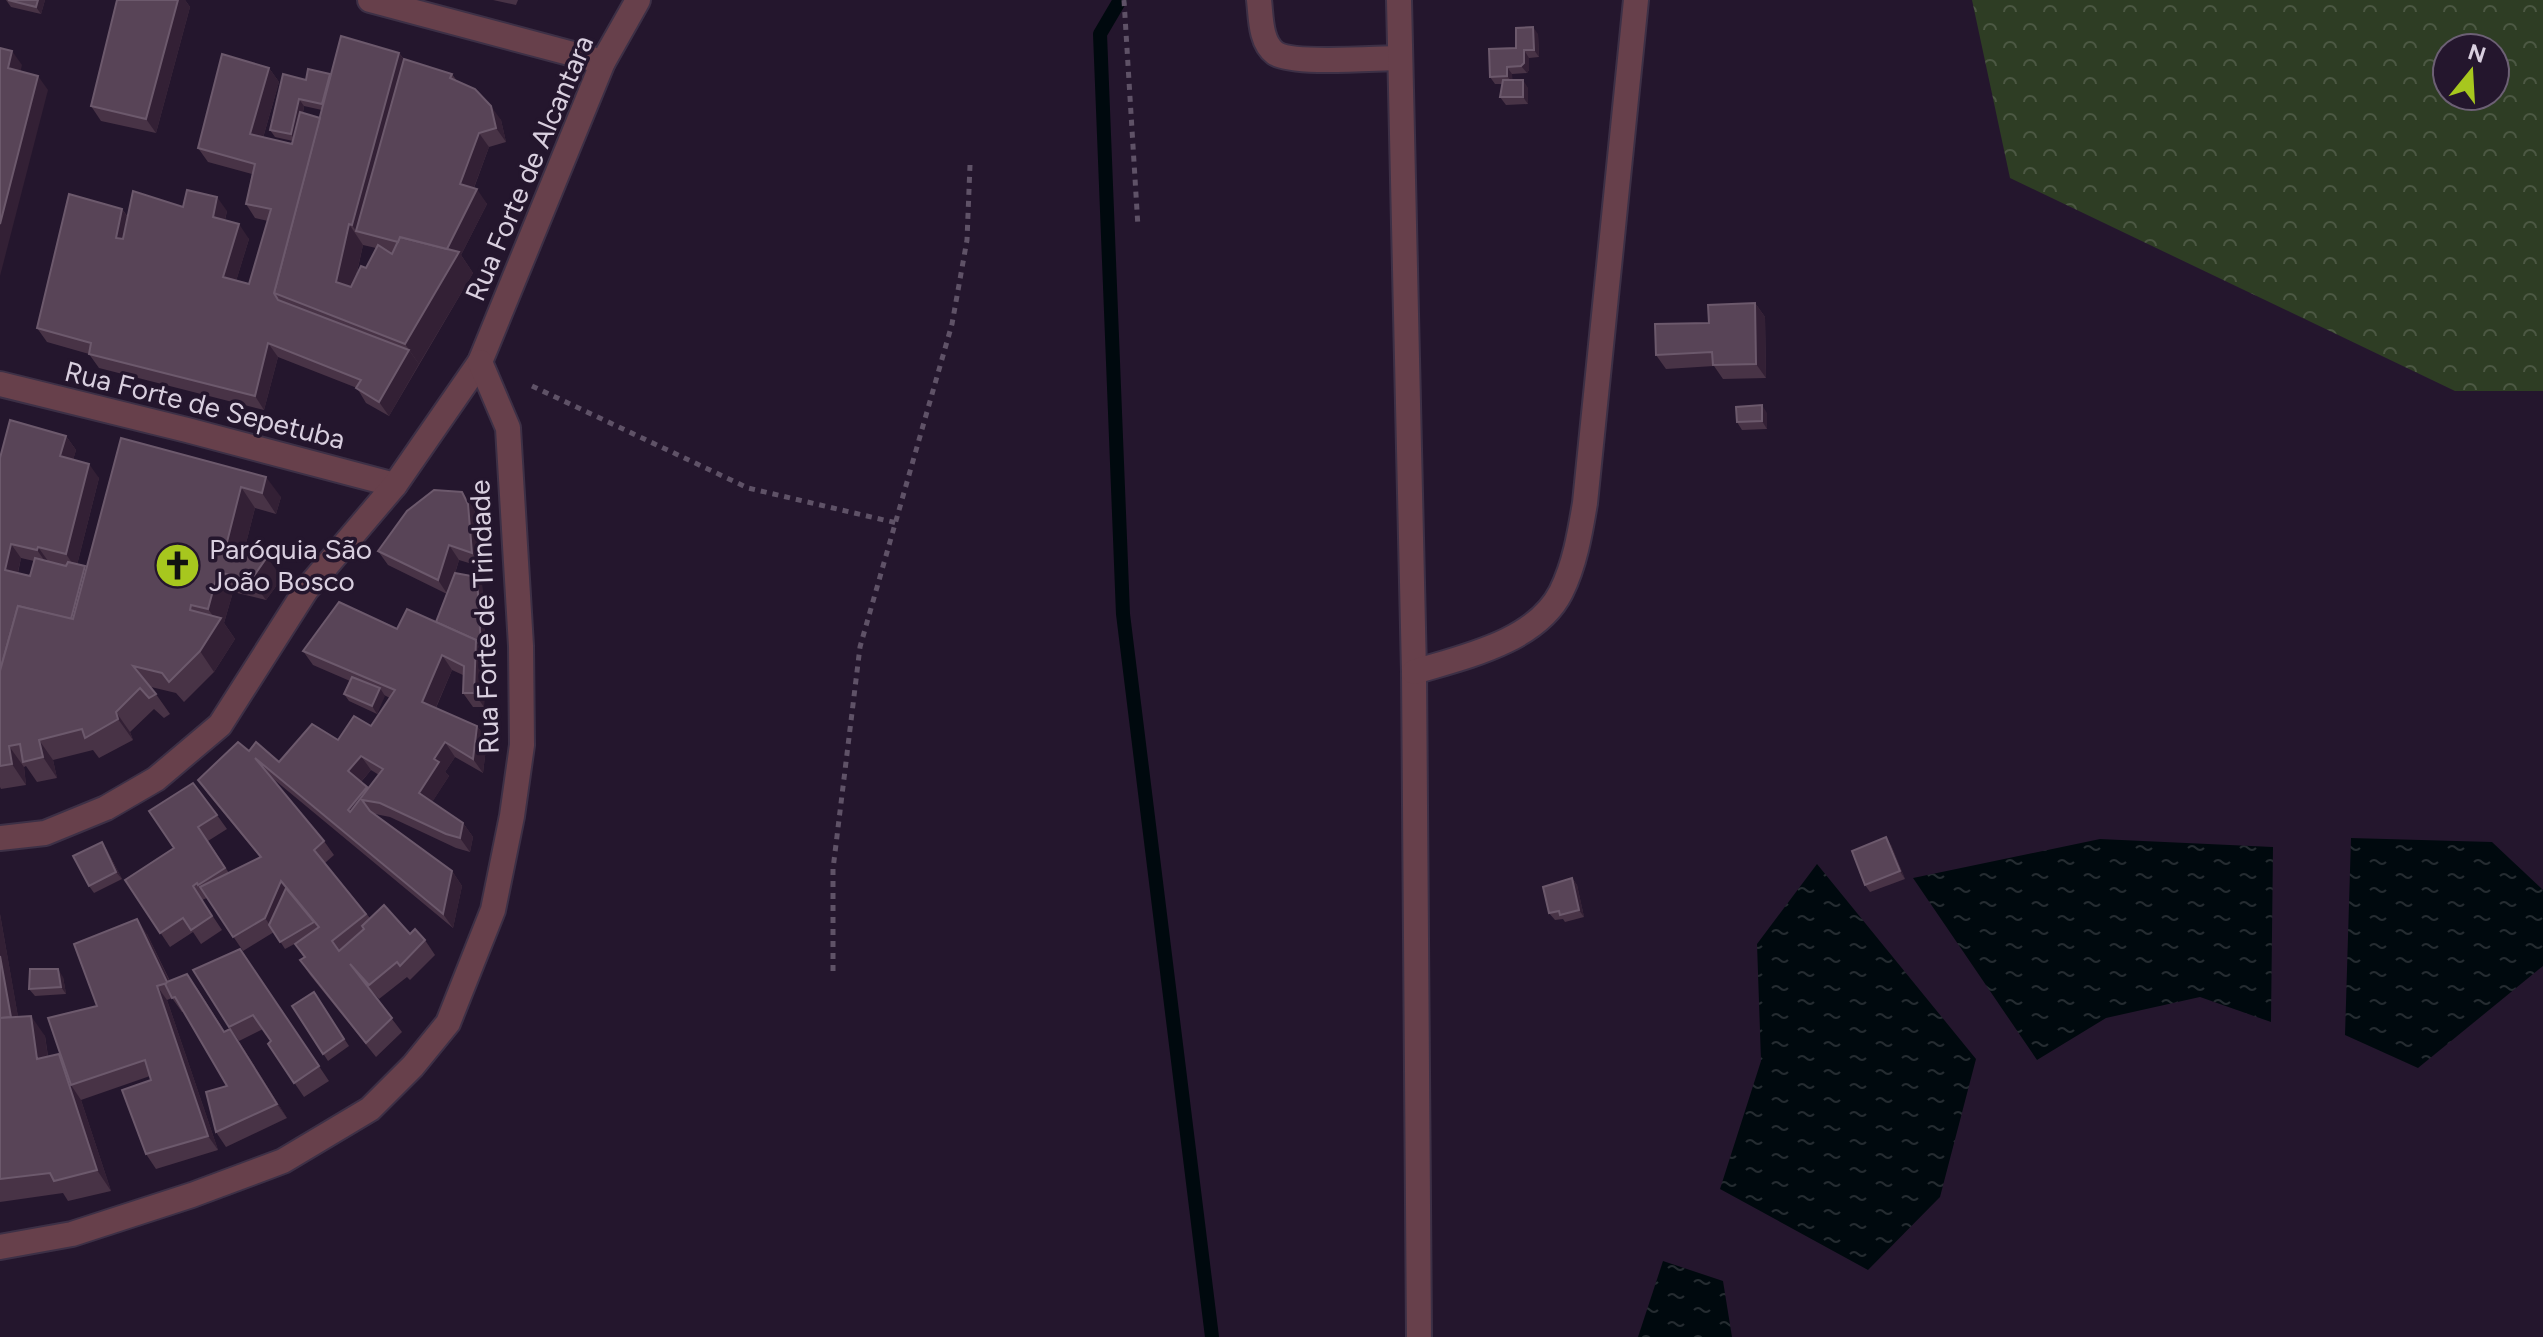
<svg xmlns="http://www.w3.org/2000/svg" width="2543" height="1337" viewBox="0 0 2543 1337" font-family="Figtree,sans-serif">
<style>
.forest{fill:url(#forest-crowns);fill-rule:evenodd}
.water{fill:url(#water-ripples)}
.lines{fill:none;stroke-linecap:round;stroke-linejoin:round}
.stream{stroke:#00090e;stroke-width:14}
.street-casing{stroke:#3d3046;stroke-width:28}
.path{stroke:#5f5267;stroke-width:5;stroke-dasharray:6 6;stroke-linecap:butt}
.street{stroke:#67404b;stroke-width:24}
.wall{fill:#483346;fill-rule:evenodd}
.shaded-wall{fill:#332035}
.building{fill:#584457;stroke:#6c596c;stroke-width:2;fill-rule:evenodd}
.labels{text-anchor:middle;stroke-width:7;stroke-linejoin:round;paint-order:stroke}
.street-label{font-size:28px;fill:#d9cfdf;stroke:#24162d}
.poi-label{font-size:28px;fill:#d9cfdf;stroke:#24162d;text-anchor:start}
</style>
<defs>
<pattern id="forest-crowns" width="20" height="18" patternUnits="userSpaceOnUse" patternTransform="scale(2)"><rect width="20" height="18" fill="#2e3d24"/><path d="M2 6a3 3 0 1 1 6 0M12 15a3 3 0 1 1 6 0" fill="none" stroke="#4c5843"/></pattern>
<pattern id="water-ripples" width="26" height="14" patternUnits="userSpaceOnUse" patternTransform="scale(2)"><rect width="26" height="14" fill="#00090e"/><path d="M2 4q2-2 4 0t4 0M15 11q2-2 4 0t4 0" fill="none" stroke="#252c31"/></pattern>
</defs>
<rect width="100%" height="100%" fill="#24162d"/>
<path class="forest" d="M1972,0H2543V391H2455L2010,178ZM2447,48H2495V96H2447Z"/>
<g class="water">
<polygon points="2351,838 2492,842 2543,890 2543,966 2418,1068 2345,1035"/>
<polygon points="2100,839 2273,847 2271,1022 2200,997 2106,1018 2037,1060 1913,878"/>
<polygon points="1817,864 1976,1059 1940,1197 1868,1270 1720,1189 1761,1061 1757,944"/>
<polygon points="1663,1261 1723,1281 1732,1337 1638,1337"/>
</g>
<g class="lines">
<polyline class="stream" points="1120,0 1100,34 1123,614 1212,1337"/>
<defs>
<g id="street">
<polyline points="370,0 603,62"/>
<path d="M1259,0C1261,16 1260,42 1275,53C1292,65 1375,58 1399,58"/>
<polyline points="1399,0 1414,672 1419,1337"/>
<polyline points="0,384 187,430 395,485"/>
<path d="M1414,672C1463,657 1536,642 1561,592C1575,564 1580,533 1585,503L1636,0"/>
<polyline points="0,838 45,833 106,808 156,779 220,725 306,590 395,485 480,362 603,62 638,0"/>
<polyline points="0,1247 72,1234 192,1195 283,1161 370,1109 413,1066 448,1023 493,910 512,816 522,745 521,646 508,428 480,362"/>
</g>
</defs>
<use href="#street" class="street-casing"/>
<g class="path">
<polyline points="1124,0 1138,227"/>
<polyline points="532,386 748,488 897,523"/>
<polyline points="833,971 833,869 860,647 952,324 967,240 970,165"/>
</g>
<use href="#street" class="street"/>
</g>
<g class="wall">
<polygon points="6,0 45,0 41,14 11,7"/>
<polygon points="117,0 185,0 190,7 156,133 101,121 91,106"/>
<polygon points="493,0 518,0 516,5"/>
<polygon points="1538,34 1539,57 1529,58 1529,70 1527,73 1512,74 1512,80 1528,88 1528,104 1506,105 1500,97 1502,84 1495,84 1490,77 1516,48"/>
<path d="M399,53L404,59L452,74L457,81L501,120L506,142L489,147L474,188L487,204L461,255L473,273L389,416L366,403L357,388L278,357L264,410L99,368L89,354L47,342L37,328L122,209L128,217L183,207L227,211L225,220L249,239L236,281L249,284L268,221L255,218L246,204L252,174L208,162L198,148L269,68L279,82L263,138L292,144L293,141L275,137L270,130L306,80L331,76ZM304,106L322,110L320,118L303,113ZM363,245L376,248L366,268L356,277Z"/>
<polygon points="1755,303 1765,317 1766,378 1723,379 1714,366 1666,369 1656,355 1709,323"/>
<polygon points="1767,413 1767,429 1742,430 1737,422"/>
<path d="M66,436L76,450L73,460L99,478L77,565L85,566L87,569L121,438L281,497L276,514L255,508L244,551L282,578L266,600L233,592L224,623L235,639L214,672L184,702L176,693L151,687L170,714L164,718L154,709L130,732L133,740L99,758L93,750L53,760L57,778L37,782L26,766L24,767L26,785L1,789L0,787V458ZM21,558L34,561L30,576L18,573Z"/>
<path d="M472,506L478,518L482,567L459,560L454,577H477L482,584L486,654L484,707H473L463,693V675L452,670L436,708L477,726L487,740L483,773L455,757L445,772L449,776L432,802L463,823L473,837L470,852L456,848L390,817L375,814L452,871L462,886L453,928L271,777L324,841L334,855L325,863L370,918L425,940L435,955L410,980L407,977L379,999L366,985L402,1032L376,1057L310,975L300,960L304,958L295,944L300,941L285,949L274,932L243,951L207,898L202,900L222,930L201,944L193,932L170,947L125,880L174,848L149,811L217,815L227,829L208,841L229,873L260,857L208,794L198,780L249,751L279,762L338,740L371,726L390,698L384,695L377,714L349,701L344,694L350,681L313,665L303,651L397,629L436,622L447,594L388,565L378,551ZM371,770L379,775L368,789L361,782Z"/>
<polygon points="102,842 107,850 122,879 94,893 89,886"/>
<polygon points="1891,845 1905,879 1870,892 1865,885"/>
<polygon points="1572,878 1577,885 1584,917 1565,922 1563,919 1555,920 1549,913"/>
<polygon points="0,914 18,1017 45,1036 48,1056 59,1054 62,1059 97,1006 147,934 170,981 197,988 225,1032 240,1043 287,1118 226,1147 216,1132 227,1086 184,1012 182,1012 172,998 167,1000 218,1150 156,1169 146,1154 151,1080 150,1076 81,1100 111,1191 68,1201 63,1193 0,1202"/>
<polygon points="240,949 329,1081 304,1097 268,1044 271,1041 263,1029 239,1041 229,1027"/>
<polygon points="63,977 66,994 35,996 29,989"/>
<polygon points="314,992 349,1046 328,1061 292,1006"/>
</g>
<g class="shaded-wall">
<polygon points="38,0 45,0 41,14 36,7"/>
<polygon points="178,0 185,0 190,7 156,133 146,119"/>
<polygon points="1533,27 1538,34 1539,57 1534,50"/>
<polygon points="1524,50 1529,58 1529,70 1527,73 1521,66"/>
<polygon points="12,51 22,65 18,82 8,68"/>
<polygon points="399,53 414,73 356,231 352,225"/>
<polygon points="1507,67 1512,74 1513,83 1507,76"/>
<polygon points="269,68 279,82 260,148 250,134"/>
<polygon points="38,76 48,90 0,276 0,224"/>
<polygon points="1523,80 1528,88 1528,104 1523,97"/>
<polygon points="299,99 304,106 296,142 291,134"/>
<polygon points="491,106 501,120 506,142 496,128"/>
<polygon points="479,133 489,147 470,198 460,184"/>
<polygon points="477,189 487,204 461,255 473,273 419,364 405,344 444,254"/>
<polygon points="217,197 227,211 222,231 213,217"/>
<polygon points="122,209 132,224 126,252 116,238"/>
<polygon points="239,224 249,239 233,291 223,277"/>
<polygon points="349,224 363,245 350,302 336,282"/>
<polygon points="1755,303 1765,317 1766,378 1756,364"/>
<polygon points="268,343 278,357 264,410 255,396"/>
<polygon points="409,350 419,364 389,416 379,402"/>
<polygon points="1762,405 1767,413 1767,429 1762,421"/>
<polygon points="66,436 76,450 70,470 60,456"/>
<polygon points="89,464 99,478 76,569 66,554"/>
<polygon points="266,477 281,497 276,514 262,493"/>
<polygon points="241,487 255,508 240,567 226,546"/>
<polygon points="462,492 472,506 478,518 482,567 472,553"/>
<polygon points="11,544 21,558 15,584 5,570"/>
<polygon points="449,545 459,560 448,595 438,580"/>
<polygon points="38,547 48,561 47,564 37,550"/>
<polygon points="267,557 282,578 266,600 251,580"/>
<polygon points="85,566 95,580 70,623"/>
<polygon points="218,572 233,592 224,623 235,639 214,672 200,651 218,623 208,609"/>
<polygon points="477,577 482,584 486,654 484,707 474,693"/>
<polygon points="442,655 452,670 432,716 422,702"/>
<polygon points="380,688 385,696 377,714 372,706"/>
<polygon points="116,712 130,732 133,740 118,719"/>
<polygon points="477,726 487,740 483,773 473,759"/>
<polygon points="39,740 53,760 57,778 43,757"/>
<polygon points="445,742 455,757 445,772 449,776 429,807 419,793 434,759"/>
<polygon points="9,746 24,767 26,785 12,764"/>
<polygon points="361,756 371,770 358,785 348,771"/>
<polygon points="367,787 377,801 362,800 358,825 348,810"/>
<polygon points="463,823 473,837 470,852 460,838"/>
<polygon points="1886,837 1891,845 1905,879 1900,871"/>
<polygon points="102,842 107,850 122,879 116,872"/>
<polygon points="452,871 462,886 453,928 443,914"/>
<polygon points="1572,878 1577,885 1584,917 1579,910"/>
<polygon points="281,881 291,895 275,932 265,918"/>
<polygon points="0,914 22,1039 12,1025 0,956"/>
<polygon points="137,919 147,934 177,997 167,982"/>
<polygon points="58,969 63,977 66,994 61,987"/>
<polygon points="157,986 167,1000 218,1150 208,1136"/>
<polygon points="31,1016 45,1036 51,1079 37,1059"/>
<polygon points="230,1029 240,1043 287,1118 277,1104"/>
<polygon points="59,1054 73,1074 71,1085 81,1100 111,1191 97,1170"/>
</g>
<g class="building">
<polygon points="8,0 38,0 36,7"/>
<polygon points="117,0 178,0 146,119 91,106"/>
<polygon points="1533,27 1534,50 1524,50 1524,63 1521,66 1507,67 1507,76 1490,77 1489,49 1516,48 1516,28"/>
<polygon points="341,36 399,53 352,225 349,224 336,282 351,287 361,266 366,268 378,245 392,254 400,237 459,252 405,344 274,293"/>
<polygon points="0,48 12,51 8,68 38,76 0,224"/>
<polygon points="222,54 269,68 250,134 292,144 300,112 320,118 274,293 278,300 409,350 379,402 356,388 361,380 268,343 255,396 89,354 91,343 37,328 69,194 122,209 116,238 123,239 133,191 183,207 187,190 217,197 213,217 239,224 223,277 249,284 271,209 246,204 255,164 198,148"/>
<polygon points="404,59 452,74 450,78 475,89 491,106 496,128 479,133 460,184 477,189 447,249 400,237 398,242 356,231"/>
<polygon points="308,69 330,74 322,104 299,99 291,134 270,130 283,74 306,80"/>
<polygon points="1503,80 1523,80 1523,97 1500,97"/>
<polygon points="1755,303 1756,364 1713,365 1712,352 1656,355 1655,324 1709,323 1708,305"/>
<polygon points="1762,405 1762,421 1737,422 1736,407"/>
<polygon points="10,420 66,436 60,456 89,464 66,554 38,547 37,550 11,544 5,570 30,576 35,558 66,566 68,562 85,566 71,619 18,606 0,671 0,458"/>
<polygon points="121,438 266,477 262,493 241,487 226,546 267,557 251,580 218,572 208,609 191,605 190,610 221,618 200,651 169,682 162,673 133,666 156,694 149,698 140,688 116,712 118,719 85,738 82,729 39,740 43,757 23,762 20,744 9,746 12,764 0,766 0,671 18,606 73,619"/>
<polygon points="434,490 462,492 468,504 472,553 449,545 438,580 378,551 407,511"/>
<polygon points="455,573 477,577 481,647 476,640 436,622"/>
<path d="M339,602L397,629L407,609L476,640L474,693H463L464,666L442,655L422,702L477,726L473,759L445,742L434,759L439,762L419,793L463,823L460,838L446,834L380,803L362,800L370,811L452,871L443,914L255,758L324,841L314,850L366,914L332,941L339,951L364,929L362,926L384,905L410,934L415,929L425,940L400,966L397,962L369,985L350,964L392,1018L366,1043L300,960L305,957L295,944L319,927L281,881L265,918L233,937L200,887L261,857L198,780L238,742L249,751L256,742L279,762L312,724L338,740L354,716L371,726L395,690L303,651ZM361,756L383,769L350,812L348,810L367,787L348,771Z"/>
<polygon points="352,677 380,688 372,706 344,694"/>
<polygon points="193,783 217,815 198,827 225,868 198,885 197,883 193,886 212,916 191,930 183,918 160,933 125,880 174,848 149,811"/>
<polygon points="1886,837 1900,871 1865,885 1852,851"/>
<polygon points="102,842 116,872 89,886 73,856"/>
<polygon points="1572,878 1579,910 1560,915 1559,911 1549,913 1543,887"/>
<polygon points="286,888 314,922 280,942 269,925"/>
<polygon points="137,919 167,982 187,974 224,1032 230,1029 277,1104 216,1132 206,1092 227,1086 175,997 172,998 165,984 167,983 157,986 208,1136 146,1154 122,1090 151,1080 145,1060 71,1085 48,1018 97,1006 74,944"/>
<polygon points="240,949 319,1066 294,1083 268,1044 271,1041 253,1015 229,1027 193,970"/>
<polygon points="0,956 11,1017 0,1018"/>
<polygon points="30,969 58,969 61,987 29,989"/>
<polygon points="314,992 344,1039 323,1054 292,1006"/>
<polygon points="31,1016 37,1059 59,1054 97,1170 54,1181 50,1173 0,1179 0,1018"/>
</g>
<defs>
<symbol id="church-disc" viewBox="-11 -11 22 22"><circle r="9.5" fill="#a7c71e" stroke="#24162d"/><path d="M-1.2-6h2.4v3.5h3.3v2.4h-3.3V6h-2.4V-.1h-3.3v-2.4h3.3Z" fill="#111"/></symbol>
</defs>
<g fill-rule="evenodd">
<use href="#church-disc" x="152" y="540" width="51" height="51"/>
</g>
<g class="labels">
<g class="street-label">
<text transform="translate(529 168) rotate(-67)" y="10">Rua Forte de Alcantara</text>
<text transform="translate(205 405) rotate(14)" y="10">Rua Forte de Sepetuba</text>
<text transform="translate(484 617) rotate(-92)" y="10">Rua Forte de Trindade</text>
</g>
<g class="poi-label">
<text x="209" y="559">Paróquia São<tspan x="209" dy="32">João Bosco</tspan></text>
</g>
</g>
<g transform="translate(2471 72) rotate(18)"><circle r="38" fill="#24162d" stroke="#6c6074" stroke-width="2"/>
<path d="M0-6L14 30L0 20L-14 30Z" fill="#a7c71e"/>
<text y="-12" font-size="22" font-weight="bold" text-anchor="middle" fill="#d9cfdf">N</text>
</g>
</svg>
